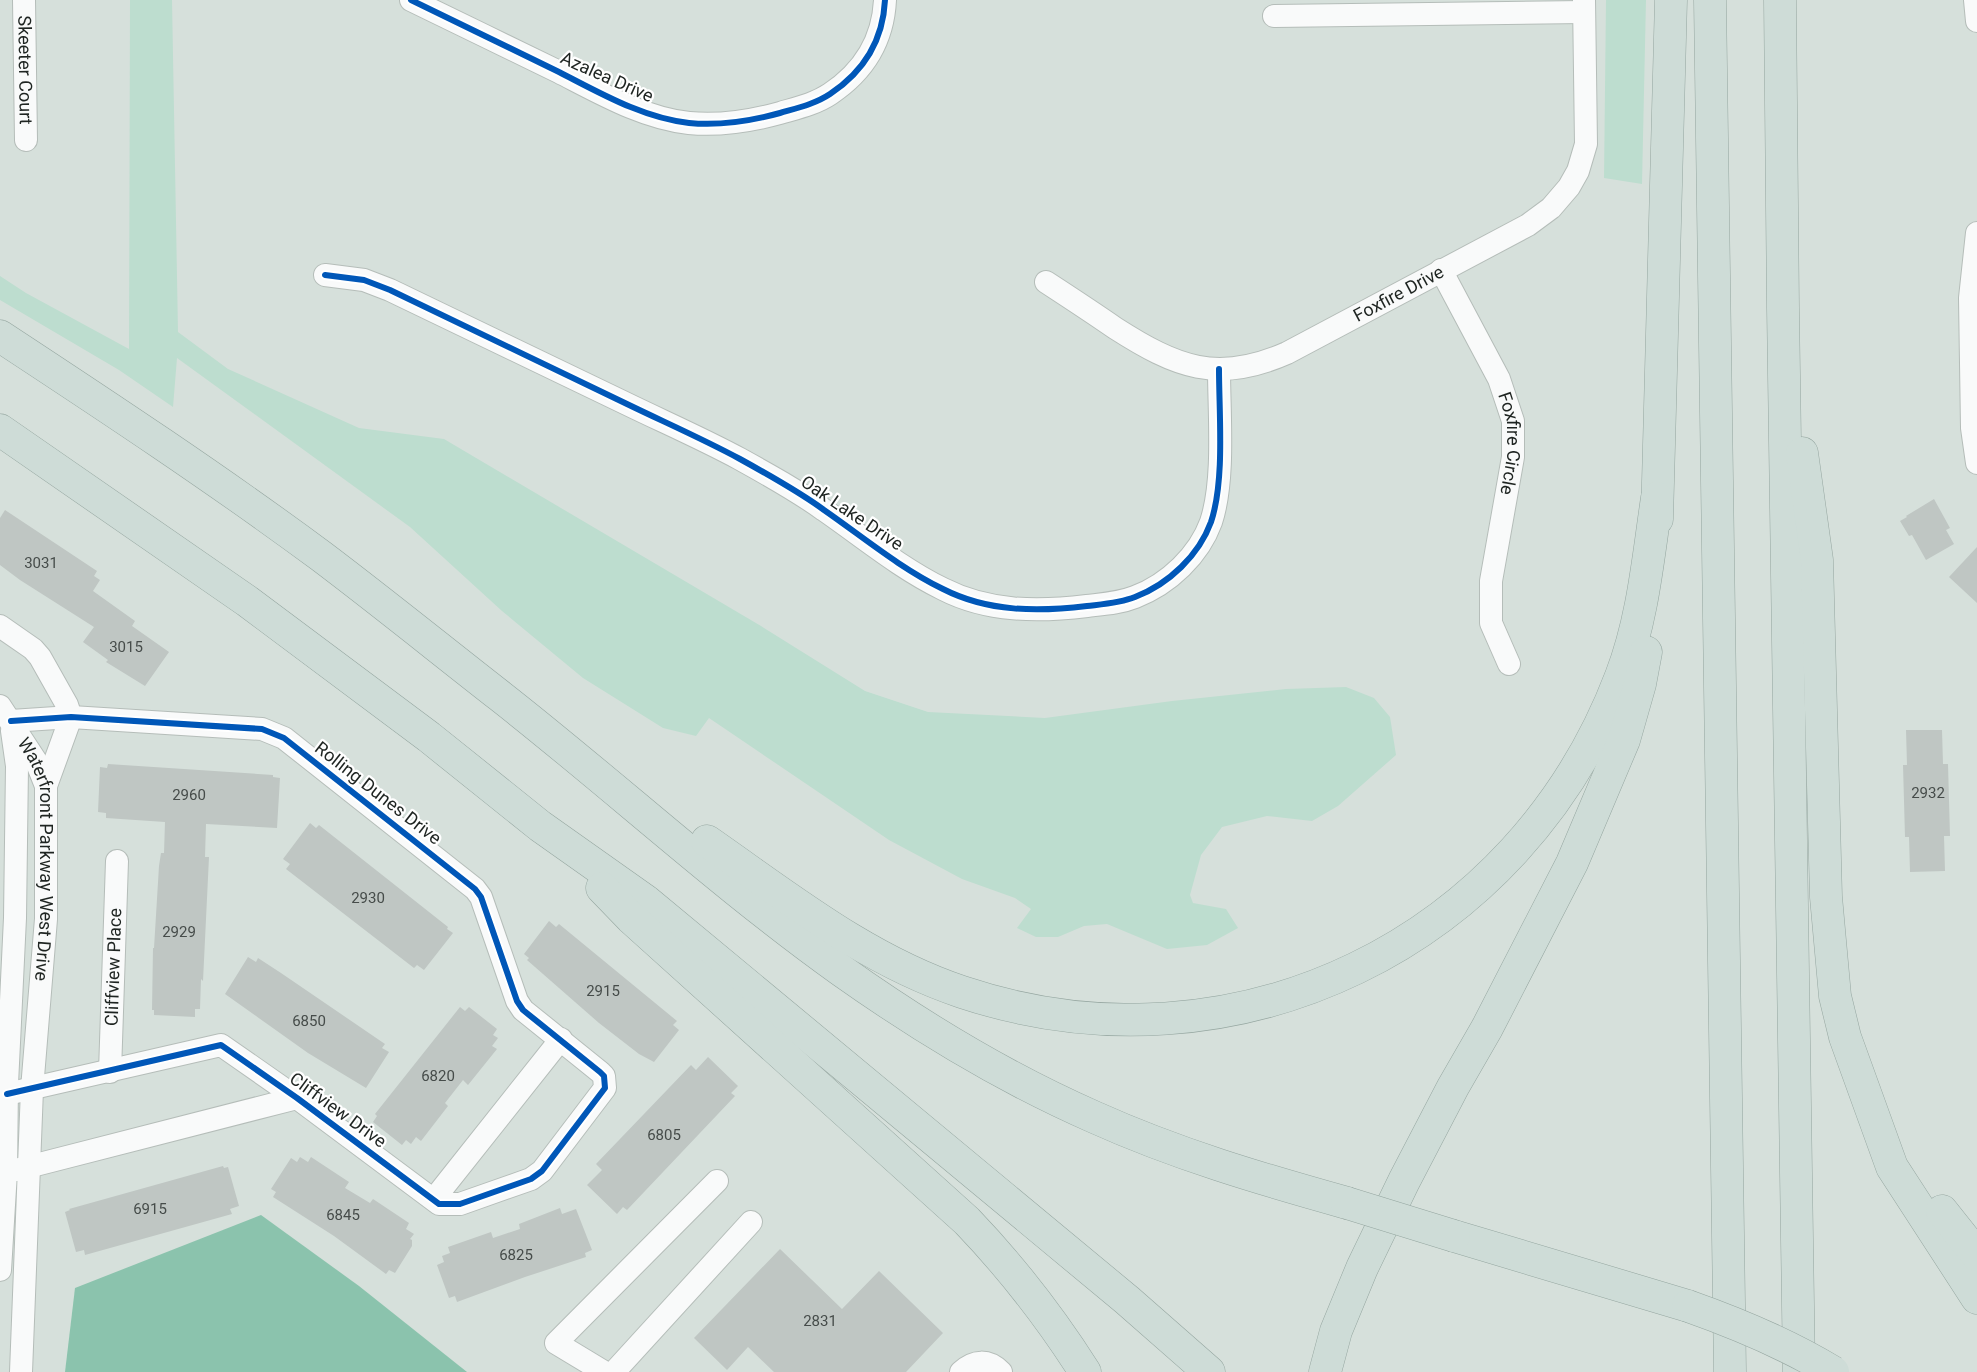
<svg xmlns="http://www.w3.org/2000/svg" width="1977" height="1372" viewBox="0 0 1977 1372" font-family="Roboto,sans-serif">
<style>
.green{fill:#bdddcf}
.water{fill:#8bc3ad}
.building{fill:#bfc6c3}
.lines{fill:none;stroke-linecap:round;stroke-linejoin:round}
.minor-casing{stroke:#b5bdb9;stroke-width:24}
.highway-casing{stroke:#95a6a0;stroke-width:33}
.minor{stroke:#f9fafa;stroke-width:22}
.highway{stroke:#cedcd7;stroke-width:32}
.highway-bridge-casing{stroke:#95a6a0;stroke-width:33;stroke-linecap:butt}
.highway-bridge{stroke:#cedcd7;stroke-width:32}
.cycleway-casing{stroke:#fff;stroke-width:10}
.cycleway{stroke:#0057b8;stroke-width:6}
.labels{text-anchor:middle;stroke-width:4.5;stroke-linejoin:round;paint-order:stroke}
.number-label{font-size:15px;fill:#464c4a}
.street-label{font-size:18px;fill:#1e2421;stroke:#fff}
</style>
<rect width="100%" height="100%" fill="#d6e0db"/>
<g class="green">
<polygon points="130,0 172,0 178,332 228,369 359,428 444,439 761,626 865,691 928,712 1045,718 1172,701 1286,689 1346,687 1374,698 1390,717 1396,755 1338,806 1312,821 1267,816 1222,827 1201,855 1190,895 1193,903 1226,909 1238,928 1207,945 1167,949 1107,924 1084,926 1058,937 1036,937 1017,928 1031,909 1015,898 962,879 889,840 709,718 696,736 663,728 583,678 502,611 410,527 177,358 173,407 119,370 0,300 0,276 26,293 129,349"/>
<polygon points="1606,0 1646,0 1642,184 1604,178"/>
</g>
<polygon class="water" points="261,1215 359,1286 467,1372 65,1372 75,1288"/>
<g class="building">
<polygon points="1934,499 1950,528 1946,530 1954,544 1926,560 1912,535 1909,536 1900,521 1907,517 1906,516"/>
<polygon points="5,510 97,571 94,576 100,580 93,591 135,621 132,626 169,652 145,686 106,662 108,660 83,642 94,627 20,580 0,565 0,518"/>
<polygon points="1977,547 1977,603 1949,577"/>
<polygon points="1906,730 1942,730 1943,764 1948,764 1950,836 1944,836 1945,871 1910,872 1909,837 1905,837 1903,765 1907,765"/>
<polygon points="108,764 273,775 273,777 280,778 277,828 206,824 205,857 209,857 203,981 201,979 200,1009 195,1009 195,1017 154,1015 154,1010 152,1010 153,948 154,948 159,866 161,853 164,853 165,822 106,818 106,813 98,812 100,767 107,768"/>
<polygon points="310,823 316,828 319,825 448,927 447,929 453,933 424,970 417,965 414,968 286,869 290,864 283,859"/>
<polygon points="549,921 556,927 559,924 677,1021 673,1025 679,1030 654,1062 639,1054 599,1023 527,960 529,958 524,954"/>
<polygon points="248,957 256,962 258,958 281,973 385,1044 382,1048 389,1052 366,1088 308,1053 225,994"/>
<polygon points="460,1007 465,1011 469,1007 497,1029 493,1035 498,1038 492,1046 497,1049 468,1085 463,1080 445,1103 448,1106 421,1141 416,1137 411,1144 406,1140 402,1145 373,1122 377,1116 375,1114"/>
<polygon points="708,1057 738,1086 731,1093 735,1096 627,1210 623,1207 617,1214 587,1185 602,1170 596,1164 691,1065 696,1070"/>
<polygon points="300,1157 308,1162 311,1157 349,1182 345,1188 370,1203 373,1199 409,1223 406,1229 414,1234 410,1239 412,1240 412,1246 395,1273 389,1270 386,1274 334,1236 273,1197 276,1192 271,1189 291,1158 297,1162"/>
<polygon points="223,1166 224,1168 228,1167 239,1206 230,1209 232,1214 85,1255 84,1250 76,1252 65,1212 70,1210 69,1209"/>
<polygon points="560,1208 562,1214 576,1209 592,1250 585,1253 586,1257 525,1277 457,1302 455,1296 449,1298 437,1265 444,1262 442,1256 450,1253 448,1247 491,1232 493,1238 520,1229 519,1224"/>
<polygon points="780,1249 842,1309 879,1271 943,1333 906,1372 774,1372 748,1347 727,1370 694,1338"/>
</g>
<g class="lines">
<defs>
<g id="minor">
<path id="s1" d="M24,0L26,140"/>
<path d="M411,0C460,24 510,48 559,72C600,93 643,118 689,123C720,126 751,121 780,113C797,108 815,104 830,94C863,72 883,41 885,0"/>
<polyline points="1975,0 1977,21"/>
<polyline points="1274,16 1584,12"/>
<polyline points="1977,233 1970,298 1972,428 1977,463"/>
<path id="s2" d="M1441,270L1499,379L1513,421V457L1491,581V623L1509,664"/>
<path d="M325,275L364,280L390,290C469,328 548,366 627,404C664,422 703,439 740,459C769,475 798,491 824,510C863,537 900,568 943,589C988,612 1038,612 1087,606C1104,604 1120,603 1135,597C1169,584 1199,555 1211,522C1225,480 1219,414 1219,369"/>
<path id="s3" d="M1046,282C1069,297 1092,312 1115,328C1176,367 1217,384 1287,353L1528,225L1551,208L1569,187L1578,171L1586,144L1584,0"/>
<polyline points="0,626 33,649 40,657 67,705 71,717 46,786"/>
<path id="s4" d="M0,706L36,761L46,786V919L32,1089L21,1372"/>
<path id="s5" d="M110,1072L117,861"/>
<polyline points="7,1094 221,1045 297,1098 439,1204 460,1204 531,1179 542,1171 605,1088 604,1076 600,1072 523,1010 517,1001 481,897 475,889 284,738 262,729 71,717 11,721"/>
<polyline points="16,1170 297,1098"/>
<polyline points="434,1199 561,1039"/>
<polyline points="0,1270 6,1172 7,1084 15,918 17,766 12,731"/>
<polyline points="604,1372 556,1343 717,1181"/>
<polyline points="614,1372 751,1222"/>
<path d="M961,1372C974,1360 988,1359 1001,1372"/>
</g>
<g id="highway">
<polyline points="1710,0 1730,1372"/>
<polyline points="1780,0 1783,308 1799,1372"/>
<path d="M0,336C108,407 217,479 321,556C382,602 441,650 500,696C615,786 723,886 842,971C921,1027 1005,1078 1094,1117C1176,1154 1261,1179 1347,1203"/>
<polyline points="0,430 247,601 429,737 540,826 646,901 1127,1300 1209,1372"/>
<polyline points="1802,453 1817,560 1826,897 1835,996 1845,1037 1892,1167 1977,1298"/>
<polyline points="1657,519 1671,0"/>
<path d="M707,841C789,898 866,960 962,992C1235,1083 1520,943 1621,676C1643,619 1648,558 1657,498"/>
<path d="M602,888L631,918L967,1221C1012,1268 1050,1317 1085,1372"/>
<polyline points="1942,1211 1977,1255"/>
<polyline points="1454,1236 1688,1306"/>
<polyline points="1325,1372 1336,1331 1362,1268 1404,1181 1453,1087 1487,1028 1572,863 1624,740 1640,684 1646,652"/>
</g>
</defs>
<use href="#minor" class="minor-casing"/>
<use href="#highway" class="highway-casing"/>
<use href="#minor" class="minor"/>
<use href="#highway" class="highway"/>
<defs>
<g id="highway-bridge">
<polyline points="1347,1203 1454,1236"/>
<path d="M1688,1306C1739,1324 1787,1344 1833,1372"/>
</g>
</defs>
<use href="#highway-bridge" class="highway-bridge-casing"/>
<use href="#highway-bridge" class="highway-bridge"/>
<defs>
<g id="cycleway">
<path d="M411,0C460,24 510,48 559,72C600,93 643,118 689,123C720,126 751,121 780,113C797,108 815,104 830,94C863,72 883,41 885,0"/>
<path d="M325,275L364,280L390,290C469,328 548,366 627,404C664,422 703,439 740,459C769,475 798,491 824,510C863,537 900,568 943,589C988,612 1038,612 1087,606C1104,604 1120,603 1135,597C1169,584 1199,555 1211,522C1225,480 1219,414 1219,369"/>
<polyline points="7,1094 221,1045 297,1098 439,1204 460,1204 531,1179 542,1171 605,1088 604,1076 600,1072 523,1010 517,1001 481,897 475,889 284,738 262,729 71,717 11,721"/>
</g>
</defs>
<use href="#cycleway" class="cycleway-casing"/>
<use href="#cycleway" class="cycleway"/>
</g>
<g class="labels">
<g class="number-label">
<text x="41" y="568">3031</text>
<text x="126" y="652">3015</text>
<text x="1928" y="798">2932</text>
<text x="189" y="800">2960</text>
<text x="368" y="903">2930</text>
<text x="179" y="937">2929</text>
<text x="603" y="996">2915</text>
<text x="309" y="1026">6850</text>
<text x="438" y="1081">6820</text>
<text x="664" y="1140">6805</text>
<text x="150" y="1214">6915</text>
<text x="343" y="1220">6845</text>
<text x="516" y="1260">6825</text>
<text x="820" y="1326">2831</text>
</g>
<g class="street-label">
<text dy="6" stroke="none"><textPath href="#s1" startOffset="70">Skeeter Court</textPath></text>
<text transform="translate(607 77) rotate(24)" y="6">Azalea Drive</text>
<text dy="6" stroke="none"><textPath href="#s3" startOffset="393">Foxfire Drive</textPath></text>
<text dy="6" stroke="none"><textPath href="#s2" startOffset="190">Foxfire Circle</textPath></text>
<text transform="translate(852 513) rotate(34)" y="6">Oak Lake Drive</text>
<text transform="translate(378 793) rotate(38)" y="6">Rolling Dunes Drive</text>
<text dy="6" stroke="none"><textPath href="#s4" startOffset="164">Waterfront Parkway West Drive</textPath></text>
<text dy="6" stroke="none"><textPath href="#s5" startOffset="105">Cliffview Place</textPath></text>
<text transform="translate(338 1110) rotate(36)" y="6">Cliffview Drive</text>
</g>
</g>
</svg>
